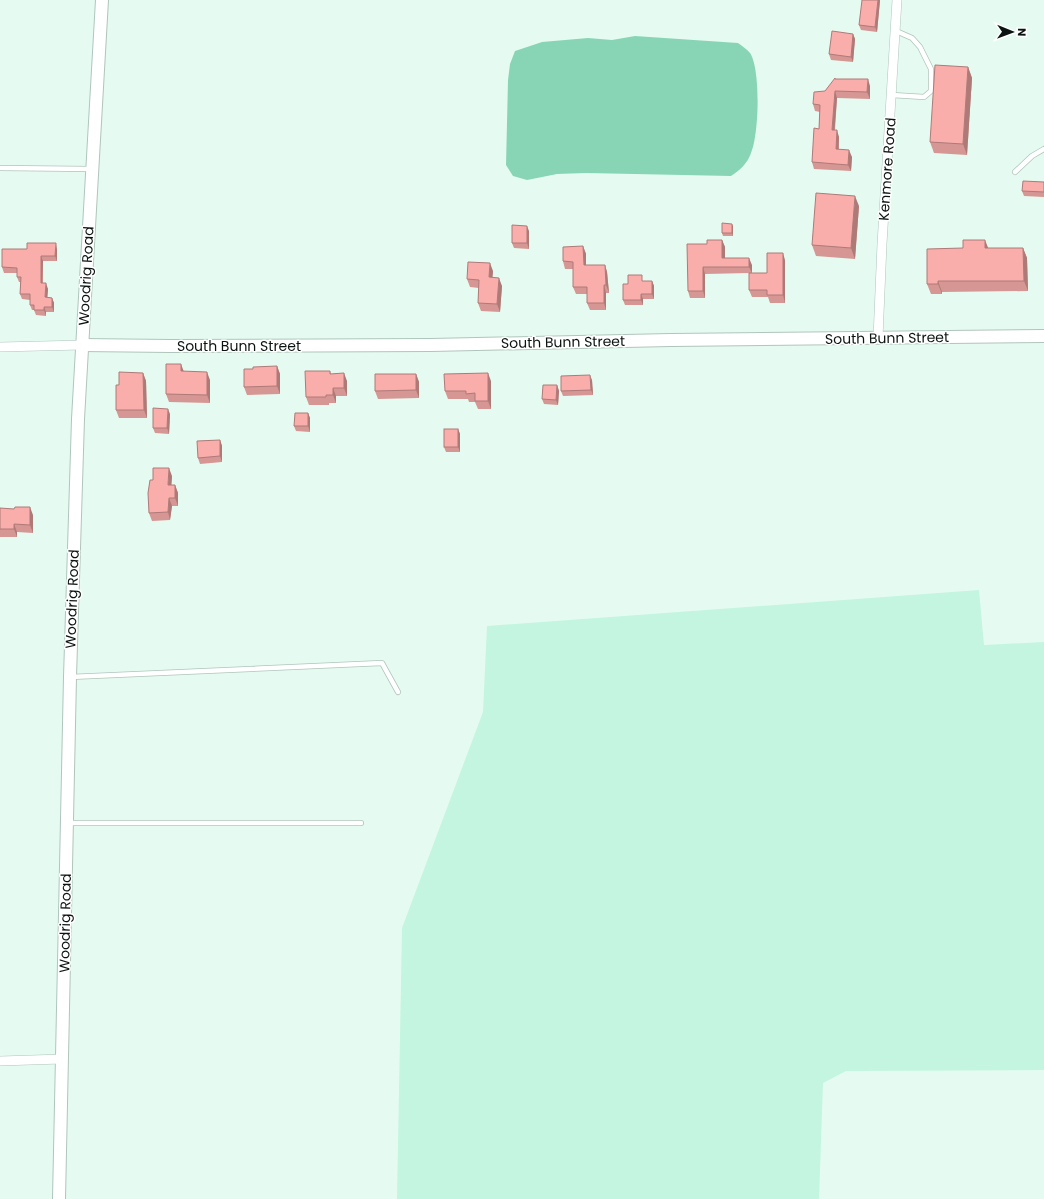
<svg xmlns="http://www.w3.org/2000/svg" width="1044" height="1199" viewBox="0 0 1044 1199" font-family="Poppins,sans-serif">
<style>
.green{fill:#c3f5e0}
.water{fill:#88d5b6}
.lines{fill:none;stroke-linecap:round;stroke-linejoin:round}
.service-casing{stroke:#b0c5bb;stroke-width:6}
.minor-casing{stroke:#b0c5bb;stroke-width:10}
.tertiary-casing{stroke:#b0c5bb;stroke-width:14}
.service{stroke:#fff;stroke-width:4.5}
.minor{stroke:#fff;stroke-width:9}
.tertiary{stroke:#fff;stroke-width:12}
.wall{fill:#d69693}
.shaded-wall{fill:#ae7a78}
.building{fill:#f9aeab;stroke:#ae7a78}
.labels{text-anchor:middle;stroke-width:3;stroke-linejoin:round;paint-order:stroke}
.street-label{font-size:14px;fill:#0b1310;stroke:#fff}
</style>
<rect width="100%" height="100%" fill="#e5fbf1"/>
<polygon class="green" points="979,590 984,645 1044,642 1044,1070 846,1071 823,1083 819,1199 397,1199 402,928 483,712 487,626"/>
<path class="water" d="M635,36L738,43C742,46 747,49 750,53C761,69 759,135 751,153C747,164 740,170 731,176L586,173L557,174L527,180L513,176L506,165L508,80L510,64L515,51L542,42L588,38L612,40Z"/>
<g class="lines">
<defs>
<g id="service">
<polyline points="892,95 924,97 931,91 931,69 920,47 912,38 896,31"/>
<polyline points="0,168 91,169"/>
<polyline points="1015,172 1032,156 1044,149"/>
<polyline points="70,677 382,663 398,692"/>
<polyline points="67,823 361,823"/>
</g>
<g id="minor">
<polyline points="878,338 882,244 897,0"/>
<polyline points="0,347 82,345"/>
<polyline points="0,1061 62,1059"/>
</g>
<g id="tertiary">
<polyline points="82,345 171,346 431,345 671,340 1044,336"/>
<polyline points="59,1199 70,677 78,419 102,0"/>
</g>
</defs>
<use href="#service" class="service-casing"/>
<use href="#minor" class="minor-casing"/>
<use href="#tertiary" class="tertiary-casing"/>
<use href="#service" class="service"/>
<use href="#minor" class="minor"/>
<use href="#tertiary" class="tertiary"/>
</g>
<g class="wall">
<polygon points="880,0 877,32 861,30 859,25"/>
<polygon points="853,34 855,39 853,62 831,60 829,54"/>
<polygon points="968,67 972,78 967,155 934,153 930,142"/>
<polygon points="836,79 870,86 870,99 837,98 835,130 839,137 839,149 852,157 851,171 814,169 812,162 819,129 820,112 815,111 813,104"/>
<polygon points="1044,182 1044,197 1024,196 1022,191"/>
<polygon points="859,206 855,259 816,256 812,245"/>
<polygon points="733,226 733,236 723,236 722,233"/>
<polygon points="529,231 529,249 514,248 512,243"/>
<polygon points="722,240 725,247 725,258 752,265 752,273 767,273 785,260 785,303 770,303 768,297 752,297 749,290 749,273 705,274 705,298 690,298 688,291 707,244"/>
<polygon points="583,246 586,254 586,265 605,265 607,272 609,293 606,293 606,310 590,310 587,303 587,294 576,294 573,287 573,269 565,269 563,261"/>
<polygon points="988,248 1023,248 1027,258 1028,291 942,292 942,294 931,294 927,284"/>
<polygon points="27,249 57,249 57,261 43,261 43,283 48,289 47,297 52,298 54,303 54,312 46,312 46,316 36,315 34,310 32,310 30,305 30,300 22,299 20,294 20,282 19,282 17,277 17,273 4,273 2,267"/>
<polygon points="493,271 492,277 502,286 500,312 481,311 478,303 479,288 470,287 467,279"/>
<polygon points="644,281 652,281 654,286 654,299 643,299 643,305 625,305 623,300"/>
<polygon points="277,366 280,374 280,394 247,395 244,387"/>
<polygon points="183,371 210,380 210,403 169,402 166,394"/>
<polygon points="330,371 331,374 347,381 347,396 336,396 336,403 329,403 329,405 309,405 306,397"/>
<polygon points="143,373 146,381 147,418 119,418 116,410"/>
<polygon points="416,374 419,382 419,398 378,399 375,391"/>
<polygon points="592,380 593,395 563,396 561,391"/>
<polygon points="491,381 491,409 478,409 475,402 469,402 468,399 448,399 445,391"/>
<polygon points="557,385 559,391 558,405 544,404 542,399"/>
<polygon points="308,413 310,418 310,432 296,431 294,426"/>
<polygon points="170,414 169,434 155,433 153,428"/>
<polygon points="458,429 460,434 460,452 446,452 444,447"/>
<polygon points="220,440 222,446 222,462 200,464 198,458"/>
<polygon points="172,476 171,485 175,485 178,493 178,506 172,506 170,520 152,521 149,513"/>
<polygon points="0,508 33,515 33,533 17,532 17,537 0,537"/>
</g>
<g class="shaded-wall">
<polygon points="878,0 880,0 877,32 875,27"/>
<polygon points="853,34 855,39 853,62 851,57"/>
<polygon points="968,67 972,78 967,155 963,144"/>
<polygon points="868,79 870,86 870,99 867,92"/>
<polygon points="835,91 837,98 834,136 832,130"/>
<polygon points="837,130 839,137 838,156 836,149"/>
<polygon points="849,150 852,157 851,171 848,165"/>
<polygon points="855,196 859,206 855,259 851,248"/>
<polygon points="732,224 733,226 733,236 732,233"/>
<polygon points="527,226 529,231 529,249 527,243"/>
<polygon points="722,240 725,247 725,265 722,258"/>
<polygon points="985,240 989,250 985,248"/>
<polygon points="56,243 57,249 57,261 55,256"/>
<polygon points="583,246 586,254 586,272 584,265"/>
<polygon points="1023,248 1027,258 1028,291 1024,281"/>
<polygon points="783,253 785,260 785,303 783,295"/>
<polygon points="41,256 43,261 42,288 41,283"/>
<polygon points="749,258 752,265 752,273 749,267"/>
<polygon points="490,263 493,271 492,285 489,277"/>
<polygon points="605,265 607,272 609,293 606,285"/>
<polygon points="703,267 705,274 705,298 703,291"/>
<polygon points="499,278 502,286 500,312 497,304"/>
<polygon points="652,281 654,286 654,299 652,294"/>
<polygon points="938,281 942,292 942,294 938,284"/>
<polygon points="46,283 48,289 47,303 45,297"/>
<polygon points="604,285 606,293 606,310 604,303"/>
<polygon points="641,294 643,299 643,305 641,300"/>
<polygon points="52,298 54,303 54,312 52,307"/>
<polygon points="44,307 46,312 46,316 44,310"/>
<polygon points="181,364 184,372 181,371"/>
<polygon points="277,366 280,374 280,394 277,386"/>
<polygon points="207,372 210,380 210,403 207,395"/>
<polygon points="143,373 146,381 147,418 144,410"/>
<polygon points="344,373 347,381 347,396 344,388"/>
<polygon points="488,373 491,381 491,409 488,401"/>
<polygon points="416,374 419,382 419,398 416,390"/>
<polygon points="590,375 592,380 593,395 591,390"/>
<polygon points="557,385 559,391 558,405 556,400"/>
<polygon points="333,388 336,396 336,403 333,395"/>
<polygon points="168,409 170,414 169,434 167,428"/>
<polygon points="308,413 310,418 310,432 308,426"/>
<polygon points="458,429 460,434 460,452 458,447"/>
<polygon points="220,440 222,446 222,462 220,456"/>
<polygon points="169,468 172,476 171,493 168,485"/>
<polygon points="175,485 178,493 178,506 175,498"/>
<polygon points="169,498 172,506 170,520 168,512"/>
<polygon points="30,507 33,515 33,533 30,525"/>
<polygon points="14,524 17,532 17,537 14,529"/>
</g>
<g class="building">
<polygon points="862,0 878,0 875,27 859,25"/>
<polygon points="832,31 853,34 851,57 829,54"/>
<polygon points="935,65 968,67 963,144 930,142"/>
<polygon points="835,78 835,79 868,79 867,92 835,91 832,130 837,130 836,149 849,150 848,165 812,162 814,128 819,129 820,105 813,104 814,92 825,91"/>
<polygon points="1023,181 1044,182 1044,192 1022,191"/>
<polygon points="816,193 855,196 851,248 812,245"/>
<polygon points="722,223 732,224 732,233 722,233"/>
<polygon points="512,225 527,226 527,243 512,243"/>
<polygon points="707,240 722,240 722,258 749,258 749,267 703,267 703,291 688,291 687,244 707,244"/>
<polygon points="963,240 985,240 985,248 1023,248 1024,281 938,281 938,284 927,284 927,249 963,248"/>
<polygon points="27,243 56,243 55,256 41,256 41,283 46,283 45,297 52,298 52,307 44,307 44,310 34,310 34,305 30,305 30,294 20,294 21,277 17,277 17,268 2,267 2,249 27,249"/>
<polygon points="583,246 584,265 605,265 606,285 604,285 604,303 587,303 587,287 573,287 573,262 563,261 563,247"/>
<polygon points="767,253 783,253 783,295 767,295 767,290 749,290 749,273 767,273"/>
<polygon points="468,262 490,263 489,277 499,278 497,304 478,303 479,280 467,279"/>
<polygon points="628,275 642,275 642,281 652,281 652,294 641,294 641,300 623,300 623,284 628,284"/>
<polygon points="166,364 181,364 181,371 207,372 207,395 166,394"/>
<polygon points="277,366 277,386 244,387 244,369 253,369 253,367"/>
<polygon points="305,371 330,371 330,374 344,373 344,388 333,388 333,395 326,395 326,397 306,397"/>
<polygon points="119,372 143,373 144,410 116,410 116,385 119,385"/>
<polygon points="488,373 488,401 475,401 475,393 466,394 466,391 445,391 444,374"/>
<polygon points="375,374 416,374 416,390 375,391"/>
<polygon points="590,375 591,390 561,391 561,376"/>
<polygon points="543,385 557,385 556,400 542,399"/>
<polygon points="153,408 168,409 167,428 153,428"/>
<polygon points="295,413 308,413 308,426 294,426"/>
<rect x="444" y="429" width="14" height="18"/>
<polygon points="220,440 220,456 198,458 197,441"/>
<polygon points="153,468 169,468 168,485 175,485 175,498 169,498 168,512 149,513 148,493 150,480 153,480"/>
<polygon points="15,507 30,507 30,525 14,524 14,529 0,529 0,508 14,509"/>
</g>
<g class="labels">
<g class="street-label">
<text transform="translate(887 169) rotate(-86)" y="5">Kenmore Road</text>
<text transform="translate(86 276) rotate(-87)" y="5">Woodrig Road</text>
<text transform="translate(887 338) rotate(-1)" y="5">South Bunn Street</text>
<text transform="translate(563 342) rotate(-1)" y="5">South Bunn Street</text>
<text x="239" y="351">South Bunn Street</text>
<text transform="translate(72 599) rotate(-88)" y="5">Woodrig Road</text>
<text transform="translate(65 923) rotate(-89)" y="5">Woodrig Road</text>
</g>
</g>
<g transform="translate(1012 32) rotate(91)" stroke="#ffffff" stroke-width="3" paint-order="stroke">
<path d="M0-3L7 15L0 10L-7 15Z" fill="#0b1310"/>
<text y="-6" font-size="11" font-weight="bold" text-anchor="middle" fill="#0b1310">N</text>
</g>
</svg>
